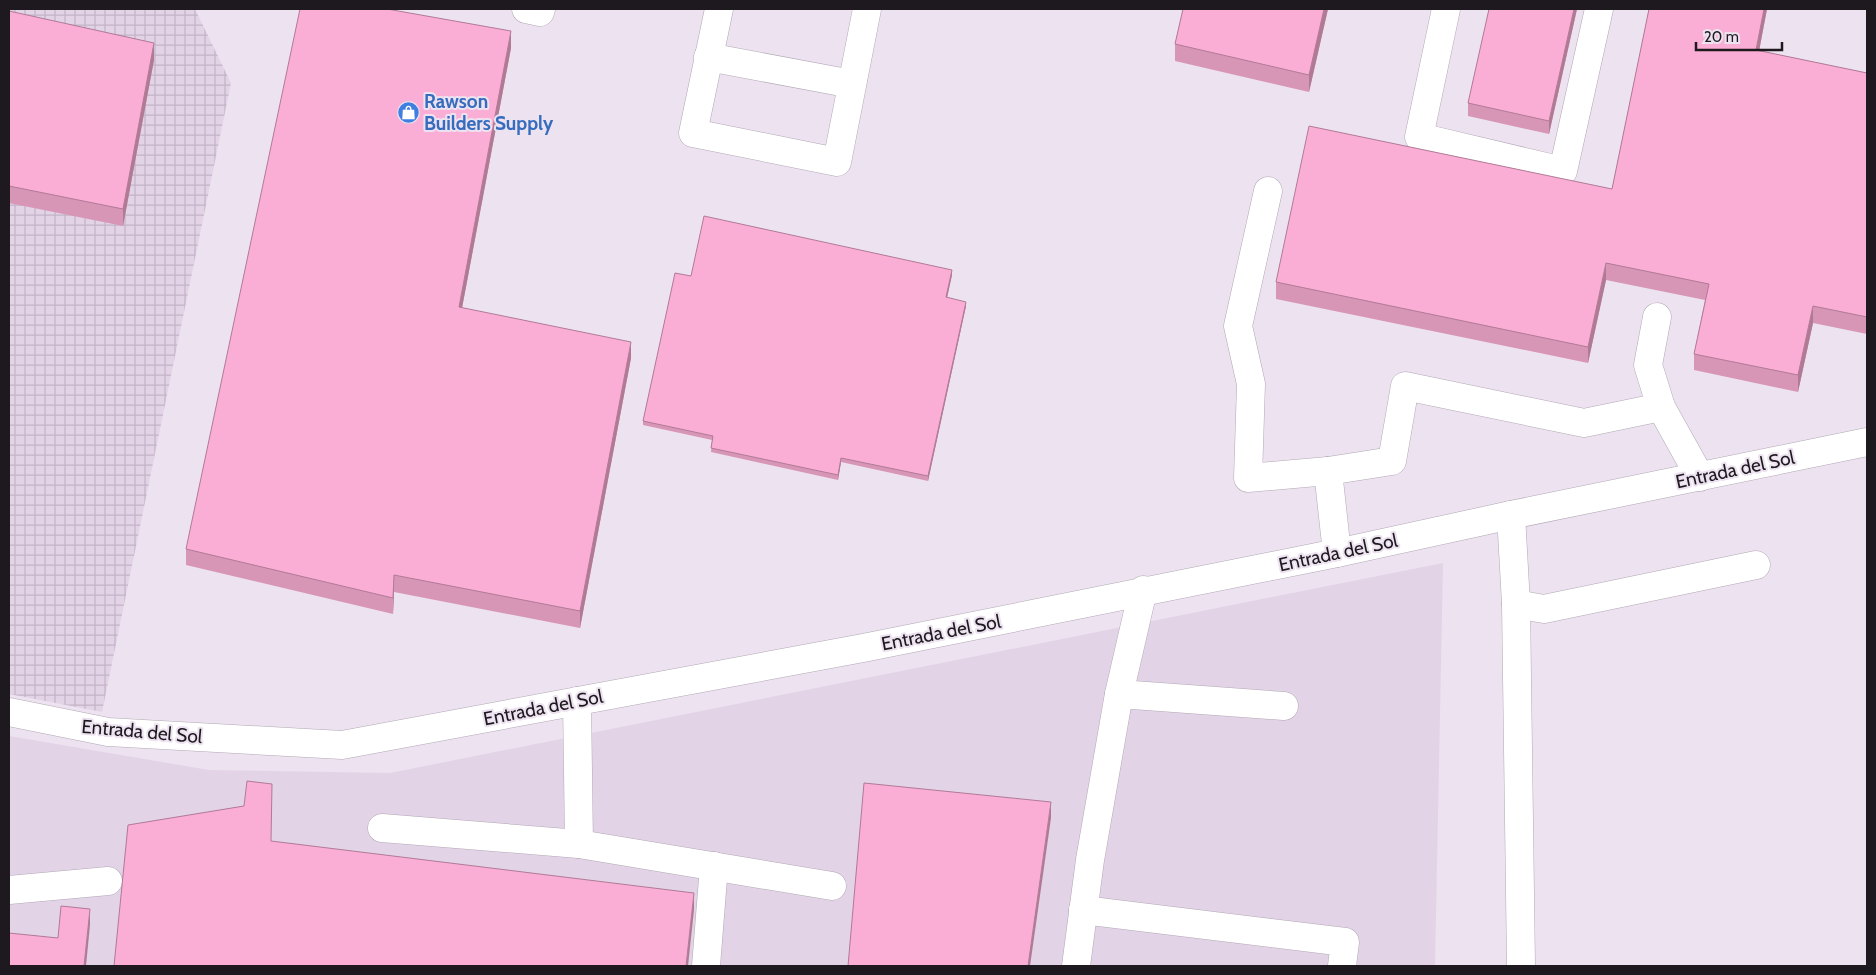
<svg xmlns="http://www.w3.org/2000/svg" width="1876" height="975" viewBox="0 0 1876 975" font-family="Cabin,sans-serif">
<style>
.built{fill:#e3d3e7}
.industrial{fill:url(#industrial-grid)}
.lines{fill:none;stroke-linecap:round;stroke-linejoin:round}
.minor-casing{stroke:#b2a8b5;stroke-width:29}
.minor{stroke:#fff;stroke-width:28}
.wall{fill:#d896b7}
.shaded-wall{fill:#b07a95}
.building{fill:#fbaed5;stroke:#b07a95}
.labels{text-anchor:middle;stroke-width:4;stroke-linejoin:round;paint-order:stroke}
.shop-label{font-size:19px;font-weight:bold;fill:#366cbe;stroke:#ede2f0;text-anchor:start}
.street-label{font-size:19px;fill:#1d191e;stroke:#ede2f0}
</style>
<defs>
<pattern id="industrial-grid" width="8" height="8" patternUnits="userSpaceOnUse" patternTransform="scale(1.25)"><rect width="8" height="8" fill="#e3d3e7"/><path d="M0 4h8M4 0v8" fill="none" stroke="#c2b5c6"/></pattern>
</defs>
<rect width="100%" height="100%" fill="#ede2f0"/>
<polygon class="built" points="1443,563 1435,966 9,966 9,736 209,770 390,773"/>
<polygon class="industrial" points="9,9 195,9 231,83 102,712 9,694"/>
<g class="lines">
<defs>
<g id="minor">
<polyline points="526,9 540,12 541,9"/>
<polyline points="719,9 693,133 837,162 867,9"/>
<polyline points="1446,9 1419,137 1563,171 1599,9"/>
<polyline points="708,57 852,84"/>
<polyline points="1268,191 1238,326 1251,384 1248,478 1328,471 1392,461 1405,386 1584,423 1661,407"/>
<polyline points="1657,317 1648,365 1661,407 1700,477"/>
<polyline points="1328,471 1337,553"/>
<polyline points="1511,515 1516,604 1521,966"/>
<polyline points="1516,604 1544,609 1756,565"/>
<polyline points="1119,694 1284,706"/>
<polyline points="577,701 579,844 832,886"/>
<polyline points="9,712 108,732 342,745 863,648 1337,553 1511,515 1867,442"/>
<polyline points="382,828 579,844"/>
<polyline points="9,890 108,881"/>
<polyline points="1083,910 1345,942 1342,966"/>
<polyline points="706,966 714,866"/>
<polyline points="1076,966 1090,860 1119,694 1143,590"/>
</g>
</defs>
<use href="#minor" class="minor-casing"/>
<use href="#minor" class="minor"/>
</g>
<g class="wall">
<polygon points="1183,9 1328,9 1309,92 1175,61 1175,44"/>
<polygon points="1577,9 1549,134 1468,116 1468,103"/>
<polygon points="1649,9 1767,9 1759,51 1867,73 1867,334 1813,323 1798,392 1694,370 1694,354 1705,300 1606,280 1588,363 1276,299 1276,282 1612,189"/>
<polygon points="9,11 154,60 123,226 9,203"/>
<polygon points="511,48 462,308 631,358 580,628 394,592 393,614 186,565 186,549"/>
<polygon points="952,275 947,298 966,306 928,481 841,462 838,480 711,452 712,440 643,425 643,421"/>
</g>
<g class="shaded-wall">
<polygon points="1324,9 1328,9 1309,92 1309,75"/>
<polygon points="1574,9 1577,9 1549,134 1549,121"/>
<polygon points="1764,9 1767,9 1756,67 1756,50"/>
<polygon points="511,31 511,48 459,324 459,307"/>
<polygon points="154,43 154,60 123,226 123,209"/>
<polygon points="1606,263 1606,280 1588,363 1588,347"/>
<polygon points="952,270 952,275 946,302 946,297"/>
<polygon points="966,302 966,306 928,481 928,476"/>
<polygon points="1813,306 1813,323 1798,392 1798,375"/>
<polygon points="631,342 631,358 580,628 580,611"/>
<polygon points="841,458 841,462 838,480 838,475"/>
<polygon points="394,575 394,592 393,614 393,598"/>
<polygon points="1051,802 1051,818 1030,966 1028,966"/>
<polygon points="694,893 694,910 688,966 686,966"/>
<polygon points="90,909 90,925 86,966 84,966"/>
</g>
<g class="building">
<polygon points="300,9 387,9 511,31 459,307 631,342 580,611 394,575 393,598 186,549"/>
<polygon points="1183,9 1324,9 1309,75 1175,44"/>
<polygon points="1489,9 1574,9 1549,121 1468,103"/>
<polygon points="1649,9 1764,9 1756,50 1867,73 1867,317 1813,306 1798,375 1694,354 1709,284 1606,263 1588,347 1276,282 1309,126 1612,189"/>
<polygon points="9,11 154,43 123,209 9,186"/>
<polygon points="704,216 952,270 946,297 966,302 928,476 841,458 838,475 711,448 713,436 643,421 675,273 691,276"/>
<polygon points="247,781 272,784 271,841 694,893 686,966 114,966 128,825 244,806"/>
<polygon points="864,783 1051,802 1028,966 848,966"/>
<polygon points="61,906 90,909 84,966 9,966 9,933 58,938"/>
</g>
<defs>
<symbol id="shop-disc" viewBox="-11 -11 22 22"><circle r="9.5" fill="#3f7fe0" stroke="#ede2f0"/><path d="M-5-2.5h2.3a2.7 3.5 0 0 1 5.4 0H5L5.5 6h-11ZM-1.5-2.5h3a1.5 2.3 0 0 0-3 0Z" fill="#fff"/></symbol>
</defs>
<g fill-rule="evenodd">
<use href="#shop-disc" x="396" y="100" width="25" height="25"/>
</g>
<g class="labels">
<g class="shop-label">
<text x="424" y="108">Rawson<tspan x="424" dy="22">Builders Supply</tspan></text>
</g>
<g class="street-label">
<text transform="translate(1735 469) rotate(-12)" y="7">Entrada del Sol</text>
<text transform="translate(1338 552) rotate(-12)" y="7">Entrada del Sol</text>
<text transform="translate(941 632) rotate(-11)" y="7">Entrada del Sol</text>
<text transform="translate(543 707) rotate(-11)" y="7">Entrada del Sol</text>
<text transform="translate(142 731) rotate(5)" y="7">Entrada del Sol</text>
</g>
</g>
<rect width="1876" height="975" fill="none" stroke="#1d191e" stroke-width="20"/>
<path d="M1696 42v8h86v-8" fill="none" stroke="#1d191e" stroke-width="2.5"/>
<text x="1704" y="42" font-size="15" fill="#1d191e" stroke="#ede2f0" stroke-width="4" paint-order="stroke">20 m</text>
</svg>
